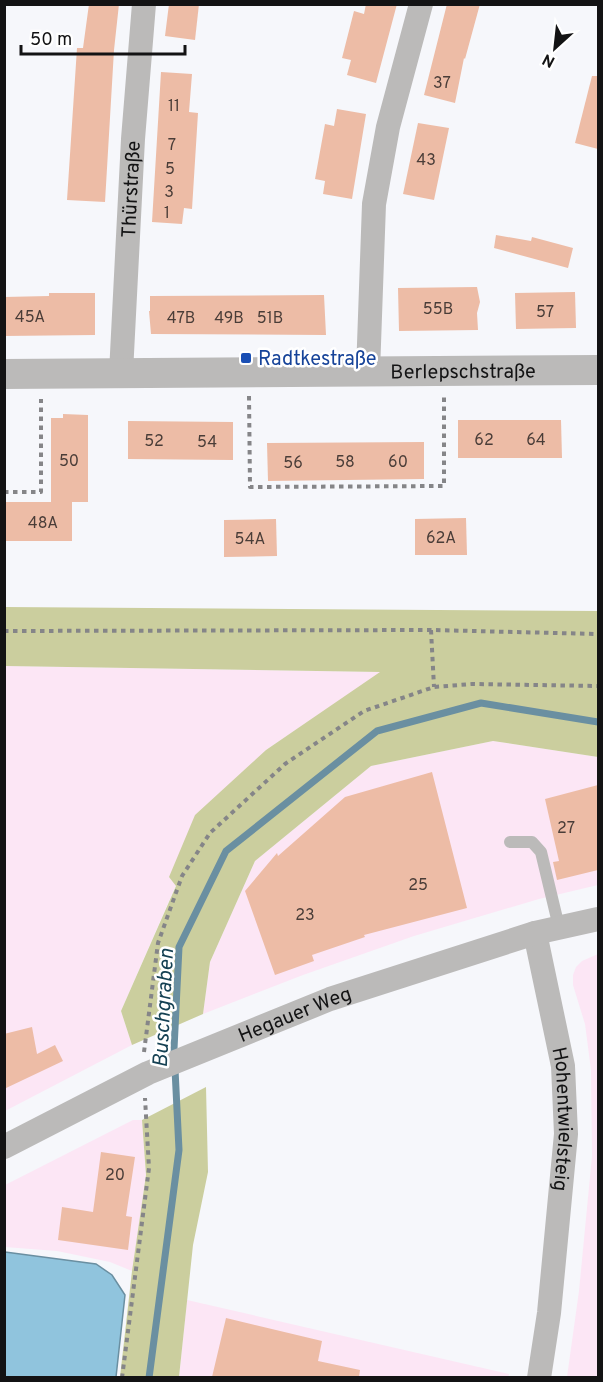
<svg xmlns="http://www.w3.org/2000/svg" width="603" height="1382" viewBox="0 0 603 1382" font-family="Overpass,sans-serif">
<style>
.commercial{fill:#fce6f5}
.green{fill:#cbce9e}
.water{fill:#90c4dd;stroke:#6a8fa1;stroke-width:1.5}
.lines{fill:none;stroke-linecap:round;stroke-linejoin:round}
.stream{stroke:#6a8fa1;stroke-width:7}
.building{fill:#edbca6}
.path{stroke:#858588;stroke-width:4;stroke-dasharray:4.5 4.5;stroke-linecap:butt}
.service{stroke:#bbbab9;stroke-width:12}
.minor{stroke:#bbbab9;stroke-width:24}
.tertiary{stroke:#bbbab9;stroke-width:30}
.transit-dot{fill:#1a4fb4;stroke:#fff;stroke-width:2}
.labels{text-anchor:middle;stroke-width:5;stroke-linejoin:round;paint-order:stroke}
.number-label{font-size:16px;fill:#4a3d38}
.street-label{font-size:20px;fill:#131314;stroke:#fff}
.transit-label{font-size:20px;fill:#164399;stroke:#fff;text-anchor:start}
.water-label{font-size:21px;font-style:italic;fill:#154153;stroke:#fff}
</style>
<rect width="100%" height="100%" fill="#f6f7fb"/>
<g class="commercial">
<polygon points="5,666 382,672 266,750 169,877 176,885 121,1011 132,1045 5,1111"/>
<polygon points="493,741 598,757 598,885 539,899 414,936 303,975 203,1014 210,962 255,861 371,766"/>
<polygon points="598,954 598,1377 567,1377 579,1291 592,1156 591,1070 585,1024 573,985 573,975 576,967 582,961"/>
<polygon points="133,1120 142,1120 146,1175 132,1271 110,1262 57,1251 5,1247 5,1185"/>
<polygon points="187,1300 509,1374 508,1378 179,1378"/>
</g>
<g class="green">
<polygon points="5,607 598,611 598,757 493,741 371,766 255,861 210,962 203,1014 132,1045 121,1011 176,886 169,877 195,815 266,750 380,672 5,666"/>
<polygon points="206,1087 208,1172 193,1245 179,1377 120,1377 132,1271 146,1175 142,1120"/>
</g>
<polygon class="water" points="5,1252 96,1264 112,1275 125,1295 116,1377 5,1377"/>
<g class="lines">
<polyline class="stream" points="149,1378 179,1150 174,1049 179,947 226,851 377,731 481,703 598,722"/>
</g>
<g class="building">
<polygon points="89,4 119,4 114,50 105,202 67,200 77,48 83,48"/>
<polygon points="169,4 199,4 195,40 165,36"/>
<polygon points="366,4 397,4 376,83 347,75 351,60 342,58 354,11 364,14"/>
<polygon points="447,4 480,4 465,59 464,58 455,103 424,95"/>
<polygon points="161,72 192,74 189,112 198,113 192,209 184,208 182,224 152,222"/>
<polygon points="592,76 598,76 598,149 575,143"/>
<polygon points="337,109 366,114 352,199 323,194 325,181 315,179 325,124 334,126"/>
<polygon points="418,123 449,128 434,200 403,194"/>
<polygon points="496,235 531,241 532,237 573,248 568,268 494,248"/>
<polygon points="477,287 480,302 477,313 478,330 399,331 398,288"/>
<polygon points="575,292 576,328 516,329 515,293"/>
<polygon points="49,293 95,293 95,335 4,336 4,297 49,296"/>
<polygon points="324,295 326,335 151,334 149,311 150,311 150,296"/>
<polygon points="63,414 88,415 88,502 72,502 72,541 4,541 4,502 51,502 51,418 63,418"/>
<polygon points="458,420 561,420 562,458 458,458"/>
<polygon points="128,421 233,422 233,460 128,459"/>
<polygon points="424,442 424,479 268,481 267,443"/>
<polygon points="466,518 467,555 415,555 415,519"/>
<polygon points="276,519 277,556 224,557 224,520"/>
<polygon points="432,772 467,908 364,935 365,937 312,955 314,961 275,975 245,891 277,853 278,856 345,797"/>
<polygon points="598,785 598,870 557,880 553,862 559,861 545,799"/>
<polygon points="32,1027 37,1054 55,1045 63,1061 4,1089 4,1034"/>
<polygon points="101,1152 135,1157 126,1216 132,1217 128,1250 58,1240 62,1207 93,1212"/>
<polygon points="226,1318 322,1341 318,1361 360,1370 359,1377 212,1377"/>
</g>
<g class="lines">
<g class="path">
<polyline points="249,396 250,487 444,486 444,394"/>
<polyline points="4,492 41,492 41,399"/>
<polyline points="431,630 434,687"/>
<polyline points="4,631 431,630 598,634"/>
<polyline points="144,1052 158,943 182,876 210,833 285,764 364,711 434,687 472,684 598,686"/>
<polyline points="122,1378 149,1168 145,1098"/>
</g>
<polyline class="service" points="510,842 532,842 541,852 559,927"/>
<g class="minor">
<polyline points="368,372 374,204 388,127 421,4"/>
<path id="s1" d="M121,373L133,139L144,4"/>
<path id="s2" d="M535,933L563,1066L566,1134L549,1313L539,1378"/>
<path id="s3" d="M4,1147L148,1073L330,999L535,933L598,919"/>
</g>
<path class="tertiary" id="s4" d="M4,374L598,370"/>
</g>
<rect class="transit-dot" x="240" y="352" width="12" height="12" rx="3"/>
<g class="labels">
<g class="number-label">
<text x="442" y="88">37</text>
<text x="174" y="111">11</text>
<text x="172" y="150">7</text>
<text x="426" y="165">43</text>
<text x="170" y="174">5</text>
<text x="169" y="197">3</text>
<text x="167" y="218">1</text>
<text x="438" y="314">55B</text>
<text x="545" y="317">57</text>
<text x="30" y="322">45A</text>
<text x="181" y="323">47B</text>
<text x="229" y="323">49B</text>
<text x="270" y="323">51B</text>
<text x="484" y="445">62</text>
<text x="536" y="445">64</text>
<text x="154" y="446">52</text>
<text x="207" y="447">54</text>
<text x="69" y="466">50</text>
<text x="345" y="467">58</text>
<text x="398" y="467">60</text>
<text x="293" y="468">56</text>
<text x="43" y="528">48A</text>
<text x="441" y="543">62A</text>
<text x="250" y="544">54A</text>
<text x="566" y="833">27</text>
<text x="418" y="890">25</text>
<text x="305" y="920">23</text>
<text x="115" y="1180">20</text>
</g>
<g class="street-label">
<text dy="7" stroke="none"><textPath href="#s1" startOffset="184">Thürstraße</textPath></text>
<text dy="7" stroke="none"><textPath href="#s4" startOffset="459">Berlepschstraße</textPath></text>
<text dy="7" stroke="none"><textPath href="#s3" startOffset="320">Hegauer Weg</textPath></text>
<text dy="7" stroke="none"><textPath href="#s2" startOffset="189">Hohentwielsteig</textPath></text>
</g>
<g class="transit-label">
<text x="258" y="365">Radtkestraße</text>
</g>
<g class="water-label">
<text transform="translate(163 1008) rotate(-87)" y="7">Buschgraben</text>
</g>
</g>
<rect width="603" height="1382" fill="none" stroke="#131314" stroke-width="12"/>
<g transform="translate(555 48) rotate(207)" stroke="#ffffff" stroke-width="4.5" paint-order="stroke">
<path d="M0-4.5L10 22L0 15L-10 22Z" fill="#131314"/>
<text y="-9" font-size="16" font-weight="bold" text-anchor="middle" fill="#131314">N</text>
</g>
<path d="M21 45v9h164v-9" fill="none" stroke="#131314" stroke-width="3"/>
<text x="30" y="45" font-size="18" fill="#131314" stroke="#ffffff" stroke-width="4.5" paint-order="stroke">50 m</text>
</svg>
